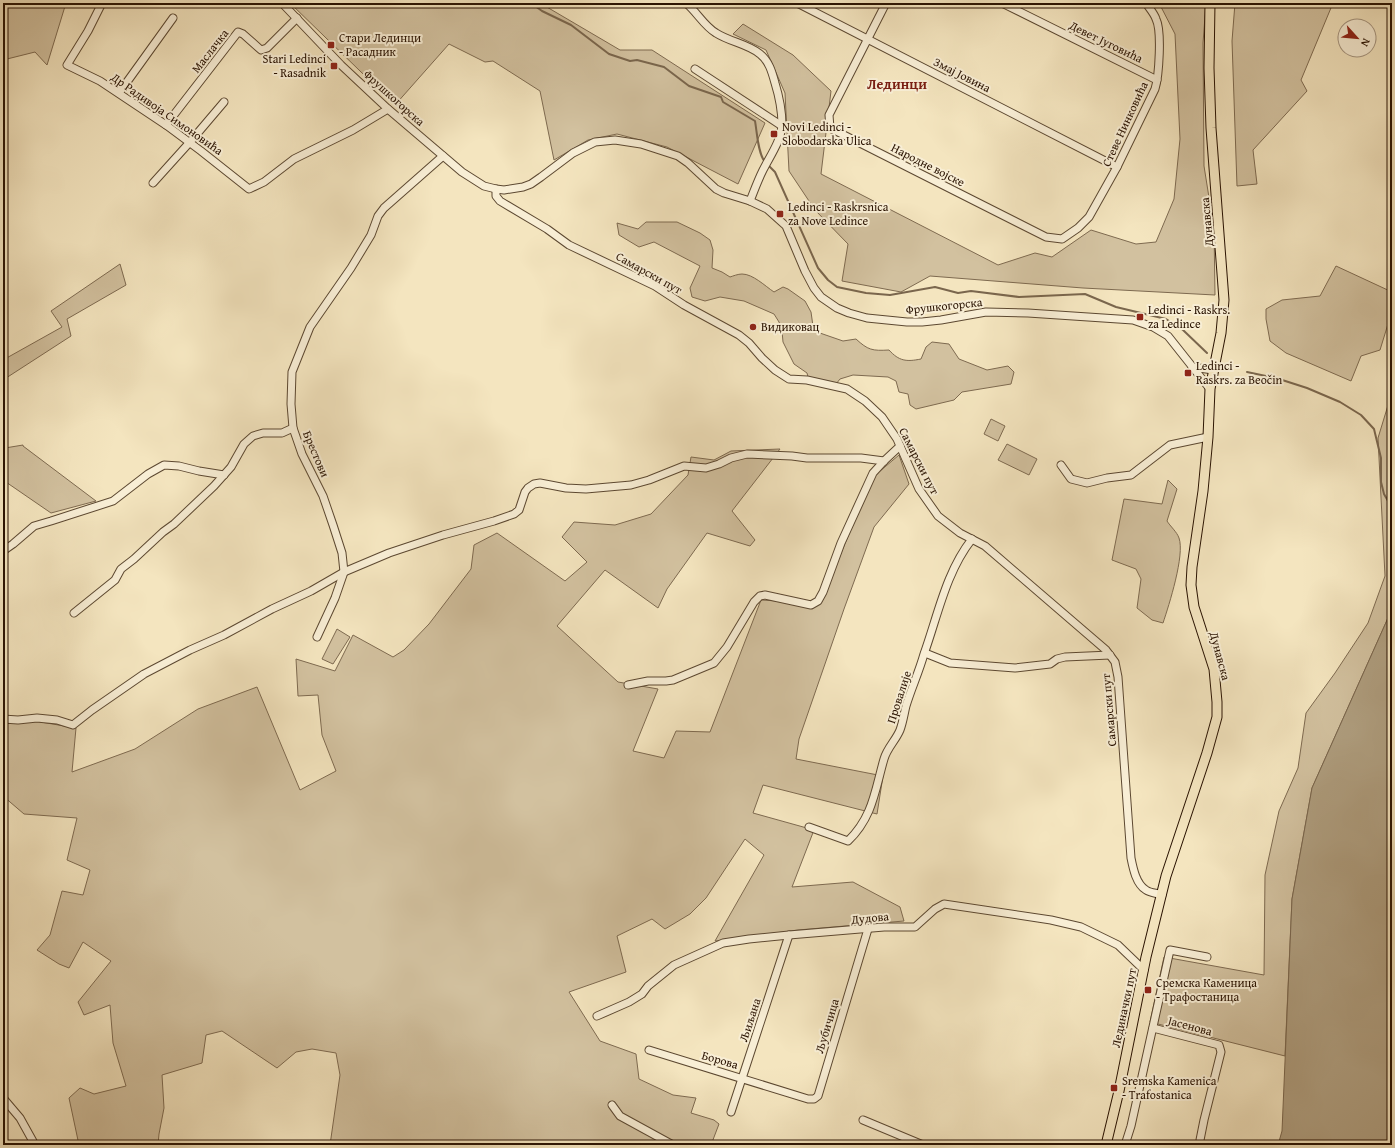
<svg xmlns="http://www.w3.org/2000/svg" width="1395" height="1148" viewBox="0 0 1395 1148" font-family="'Gentium Book Plus',serif">
<style>
.green{fill:#d2c19f;stroke:#7e6a50}
.water{fill:#af9e7f;stroke:#7a664d}
.lines{fill:none;stroke-linecap:round;stroke-linejoin:round}
.stream{stroke:#7a664d;stroke-width:2}
.minor-casing{stroke:#5c4831;stroke-width:9}
.major-casing{stroke:#2a1302;stroke-width:11}
.minor{stroke:#f8eed5;stroke-width:7}
.major{stroke:#f4e5bf;stroke-width:9}
.poi-dot{fill:#8f2418;stroke:#f8eed5;stroke-width:1.5}
.labels{text-anchor:middle;stroke-width:4;stroke-linejoin:round;paint-order:stroke}
.poi-label{font-size:12px;fill:#2a1302;stroke:#f8eed5;text-anchor:start}
.street-label{font-size:12px;fill:#2a1302;stroke:#f8eed5}
.quarter-label{font-size:14px;font-weight:bold;fill:#7a1f14;stroke:#f8eed5}
</style>
<rect width="100%" height="100%" fill="#f4e5bf"/>
<filter id="stains"><feTurbulence type="fractalNoise" baseFrequency=".005" numOctaves="4"/><feColorMatrix values="0 0 0 0 .2 0 0 0 0 .09 0 0 0 0 .02 0 0 0 .5 -.17"/></filter>
<radialGradient id="worn" r=".72"><stop offset=".6" stop-color="#630" stop-opacity="0"/><stop offset="1" stop-color="#630" stop-opacity=".3"/></radialGradient>
<g class="green">
<polygon points="3,3 66,3 47,65 35,52 3,60 4,106 3,114"/>
<polygon points="290,3 540,3 620,50 652,50 765,123 738,184 667,147 617,134 588,140 554,160 540,91 493,61 485,62 449,44 395,105"/>
<polygon points="1159,3 1206,3 1203,43 1204,166 1214,229 1215,295 1083,288 930,276 901,292 842,281 848,244 815,210 789,171 785,93 766,50 733,34 743,24 793,55 831,91 821,174 998,265 1035,253 1052,257 1091,230 1136,244 1156,242 1174,199 1180,139 1175,34"/>
<polygon points="1235,3 1333,3 1301,80 1307,91 1253,150 1257,184 1237,186 1232,41"/>
<path d="M646,222H677L700,233L710,240L713,250L712,268L722,272L730,277C733,276 738,274 742,274C753,274 765,286 774,292L783,287L788,289L805,301L811,312L813,326L817,332L843,341L856,339C868,350 872,351 889,350C899,361 906,362 921,359L926,347L932,342L949,344L959,359L987,370L1008,366L1014,372L1011,384L962,392L954,400L916,409L910,405L908,394L899,392L896,381L888,377L853,375L840,379L836,384L808,377L807,373L794,364L783,342L782,331L779,322L774,314L744,301L720,297L705,301L692,297L690,288L700,266L654,242L639,247L619,235L617,223L638,229Z"/>
<polygon points="120,264 126,285 67,319 71,336 3,380 3,360 62,327 51,311"/>
<polygon points="1336,266 1392,292 1392,311 1380,350 1361,356 1351,381 1286,353 1270,341 1266,319 1266,309 1282,300 1320,296"/>
<polygon points="1389,402 1392,403 1392,609 1312,788 1292,899 1285,1056 1150,1022 1164,957 1264,975 1265,875 1279,811 1298,768 1306,713 1335,673 1368,623 1385,576 1378,438"/>
<polygon points="991,419 1005,426 998,441 984,434"/>
<polygon points="1007,444 1037,459 1029,475 998,460"/>
<polygon points="23,445 23,446 96,501 51,513 3,480 3,446 5,448"/>
<polygon points="780,449 732,511 755,540 750,546 707,533 667,589 658,608 605,570 557,626 618,682 658,689 633,751 664,758 676,731 710,732 761,600 812,603 828,584 873,477 899,455 909,484 874,527 844,609 799,739 796,759 883,776 877,814 763,785 753,813 814,830 792,887 853,882 900,907 904,921 798,930 715,941 764,855 745,839 706,898 690,914 665,929 652,919 617,936 626,972 569,992 600,1041 636,1054 639,1079 673,1095 696,1098 691,1113 714,1120 719,1124 711,1145 330,1145 340,1075 336,1053 312,1049 296,1052 277,1068 222,1031 206,1035 202,1063 162,1075 164,1108 159,1134 158,1145 79,1145 69,1098 80,1088 94,1094 126,1086 113,1043 110,1005 84,1015 78,1002 111,961 83,942 69,968 59,964 37,950 50,935 62,891 83,895 90,870 67,860 77,818 24,814 3,796 3,724 35,721 76,728 72,772 135,749 198,709 257,687 300,790 336,771 322,735 318,695 298,696 296,659 335,671 353,635 393,657 404,650 429,624 471,569 474,545 497,533 565,581 587,562 562,537 574,522 615,525 651,514 688,475 691,457 714,460 731,451"/>
<path d="M1168,480L1177,489L1167,521C1170,526 1177,532 1179,538C1185,555 1169,605 1163,623L1152,620L1137,608L1141,579L1136,569L1112,560L1124,499L1162,504Z"/>
<polygon points="337,629 350,637 333,664 322,659"/>
</g>
<polygon class="water" points="1392,609 1392,1145 1278,1145 1282,1131 1292,899 1312,788"/>
<g class="lines">
<g class="stream">
<path d="M531,3L542,11L571,25L609,54L630,61L637,60L664,67L689,86L721,97L723,102L755,121C757,132 758,154 765,162"/>
<polyline points="768,165 775,172 818,268 828,280 837,287 866,293 890,295 935,287 958,293 971,291 1019,297 1085,294 1116,307 1166,319 1183,330 1207,353"/>
<polyline points="1222,364 1232,367"/>
<polyline points="1247,372 1276,378 1307,388 1340,402 1361,415 1374,429 1381,458 1381,482 1384,494 1392,508"/>
</g>
<defs>
<g id="minor">
<polyline points="102,3 88,31 67,65 100,81 166,125 201,151 249,189 264,182 294,159 353,130 388,109"/>
<polyline points="282,3 341,65 388,109 462,172 484,186 496,189 504,190 523,187 531,184 541,177 573,153 595,142 615,140 641,144 678,156 688,163 716,189 724,193 750,201 767,209 786,226 805,271 814,288 821,297 837,308 849,313 867,318 907,322 922,322 941,320 986,312 1028,313 1133,320 1153,327 1168,336 1210,389"/>
<path d="M686,3C697,12 704,26 716,33C730,42 748,44 760,54C769,61 772,72 775,83C779,96 782,112 782,125C781,141 770,156 763,170C758,180 754,191 750,201"/>
<polyline points="797,3 1117,167"/>
<path d="M886,3L829,115L830,128L1046,237L1062,239L1078,228L1089,217L1117,167L1155,89C1159,76 1162,31 1156,19C1154,13 1149,8 1146,3"/>
<polyline points="1002,3 1157,80"/>
<polyline points="695,69 782,126"/>
<polyline points="119,93 173,18"/>
<polyline points="166,125 238,32 243,34 261,50 267,48 297,18"/>
<polyline points="153,183 190,142 224,102"/>
<path d="M496,189V196L500,201L547,229L569,245L655,286L684,305L739,335L749,343L762,358L775,370L789,379L807,380L847,389L865,401L882,417L897,439L919,489L938,516L960,533L985,546L1106,650L1115,662L1118,677L1131,858C1133,868 1136,884 1146,890C1150,893 1157,893 1162,895"/>
<polyline points="1192,367 1213,370"/>
<polyline points="1061,465 1071,479 1087,483 1107,478 1131,475 1170,445 1208,437"/>
<polyline points="3,551 13,544 34,526 51,521 113,501 148,474 164,465 179,466 199,471 224,475"/>
<polyline points="74,613 115,580 121,569 134,559 163,532 174,524 214,486 231,467 244,444 253,436 263,433 282,433 293,428"/>
<polyline points="317,637 335,598 344,572 342,553 333,525 323,496 302,454 293,428 291,404 292,372 310,327 351,268 371,235 378,216 384,208 443,156"/>
<polyline points="925,653 950,663 1015,668 1050,664 1057,659 1065,657 1110,655"/>
<polyline points="628,685 648,681 666,681 673,680 714,663 727,647 754,602 760,596 765,595 811,605 818,601 823,592 841,543 873,473 884,461 900,446"/>
<polyline points="3,719 18,720 37,718 57,720 73,725 92,710 144,674 190,650 224,635 272,609 311,591 344,572 389,553 443,535 494,521 514,514 519,510 525,492 528,488 534,484 540,483 566,488 586,489 631,485 649,480 684,466 706,468 719,464 731,458 747,454 792,456 807,458 861,458 884,461"/>
<path d="M809,827L848,841C873,817 875,790 884,759C887,748 896,740 900,730C903,722 904,714 906,706C911,689 919,672 924,654C938,615 946,572 972,539"/>
<polyline points="597,1016 629,1002 642,994 648,986 674,965 723,943 749,939 789,935 884,927 915,927 935,909 944,904 1051,920 1081,927 1118,945 1144,970"/>
<polyline points="1153,1028 1219,1045 1221,1052 1204,1120 1200,1140"/>
<polyline points="649,1050 808,1099 814,1099 818,1096 868,929"/>
<polyline points="3,1098 20,1118 35,1145"/>
<polyline points="612,1105 620,1116 673,1145"/>
<polyline points="731,1112 789,935"/>
<polyline points="863,1120 923,1145"/>
<polyline points="1125,1145 1131,1126 1170,950 1207,957"/>
</g>
<polyline id="major" points="1106,1145 1119,1091 1146,957 1166,876 1207,753 1217,717 1217,702 1214,669 1194,607 1191,585 1192,567 1203,491 1208,437 1210,389 1221,333 1224,300 1211,128 1209,68 1210,3"/>
</defs>
<use href="#minor" class="minor-casing"/>
<use href="#major" class="major-casing"/>
<use href="#minor" class="minor"/>
<use href="#major" class="major"/>
</g>
<g class="poi-dot">
<rect x="327" y="41" width="8" height="8" rx="2"/>
<rect x="330" y="62" width="8" height="8" rx="2"/>
<rect x="770" y="130" width="8" height="8" rx="2"/>
<rect x="776" y="210" width="8" height="8" rx="2"/>
<rect x="1136" y="313" width="8" height="8" rx="2"/>
<circle cx="753" cy="327" r="4"/>
<rect x="1184" y="369" width="8" height="8" rx="2"/>
<rect x="1144" y="986" width="8" height="8" rx="2"/>
<rect x="1110" y="1084" width="8" height="8" rx="2"/>
</g>
<g class="labels">
<g class="poi-label">
<text x="339" y="42">Стари Лединци<tspan x="339" dy="14">- Расадник</tspan></text>
<text x="326" y="63" text-anchor="end">Stari Ledinci<tspan x="326" dy="14">- Rasadnik</tspan></text>
<text x="782" y="131">Novi Ledinci -<tspan x="782" dy="14">Slobodarska Ulica</tspan></text>
<text x="788" y="211">Ledinci - Raskrsnica<tspan x="788" dy="14">za Nove Ledince</tspan></text>
<text x="1148" y="314">Ledinci - Raskrs.<tspan x="1148" dy="14">za Ledince</tspan></text>
<text x="761" y="331">Видиковац</text>
<text x="1196" y="370">Ledinci -<tspan x="1196" dy="14">Raskrs. za Beočin</tspan></text>
<text x="1156" y="987">Сремска Каменица<tspan x="1156" dy="14">- Трафостаница</tspan></text>
<text x="1122" y="1085">Sremska Kamenica<tspan x="1122" dy="14">- Trafostanica</tspan></text>
</g>
<g class="street-label">
<text transform="translate(1106 42) rotate(26)" y="4">Девет Југовића</text>
<text transform="translate(210 51) rotate(-52)" y="4">Маслачка</text>
<text transform="translate(962 75) rotate(27)" y="4">Змај Јовина</text>
<text transform="translate(394 98) rotate(42)" y="4">Фрушкогорска</text>
<text transform="translate(167 114) rotate(35)" y="4">Др Радивоја Симоновића</text>
<text transform="translate(1125 124) rotate(-65)" y="4">Стеве Нинковића</text>
<text transform="translate(928 165) rotate(27)" y="4">Народне војске</text>
<text transform="translate(1207 222) rotate(-95)" y="4">Дунавска</text>
<text transform="translate(649 273) rotate(29)" y="4">Самарски пут</text>
<text transform="translate(944 306) rotate(-6)" y="4">Фрушкогорска</text>
<text transform="translate(316 454) rotate(67)" y="4">Брестови</text>
<text transform="translate(919 461) rotate(63)" y="4">Самарски пут</text>
<text transform="translate(1220 656) rotate(75)" y="4">Дунавска</text>
<text transform="translate(899 697) rotate(-72)" y="4">Провалије</text>
<text transform="translate(1109 710) rotate(-95)" y="4">Самарски пут</text>
<text transform="translate(870 918) rotate(-5)" y="4">Дудова</text>
<text transform="translate(1124 1008) rotate(-78)" y="4">Лединачки пут</text>
<text transform="translate(750 1020) rotate(-72)" y="4">Љиљана</text>
<text transform="translate(827 1026) rotate(-73)" y="4">Љубичица</text>
<text transform="translate(1190 1026) rotate(15)" y="4">Јасенова</text>
<text transform="translate(720 1060) rotate(16)" y="4">Борова</text>
</g>
<g class="quarter-label">
<text x="897" y="89">Лединци</text>
</g>
</g>
<rect width="1395" height="1148" fill="none" stroke="#f4e5bf" stroke-width="16"/>
<rect x="4" y="4" width="1387" height="1140" fill="none" stroke="#2a1302" stroke-width="2"/>
<rect x="8" y="8" width="1379" height="1132" fill="none" stroke="#2a1302"/>
<g transform="translate(1357 38) rotate(117)"><circle r="19" fill="#f8eed5" stroke="#a69681"/>
<path d="M0-3L7 15L0 10L-7 15Z" fill="#8f2418"/>
<text y="-6" font-size="11" font-weight="bold" text-anchor="middle" fill="#2a1302">N</text>
</g>
<rect width="100%" height="100%" filter="url(#stains)"/>
<rect width="100%" height="100%" fill="url(#worn)"/>
</svg>
